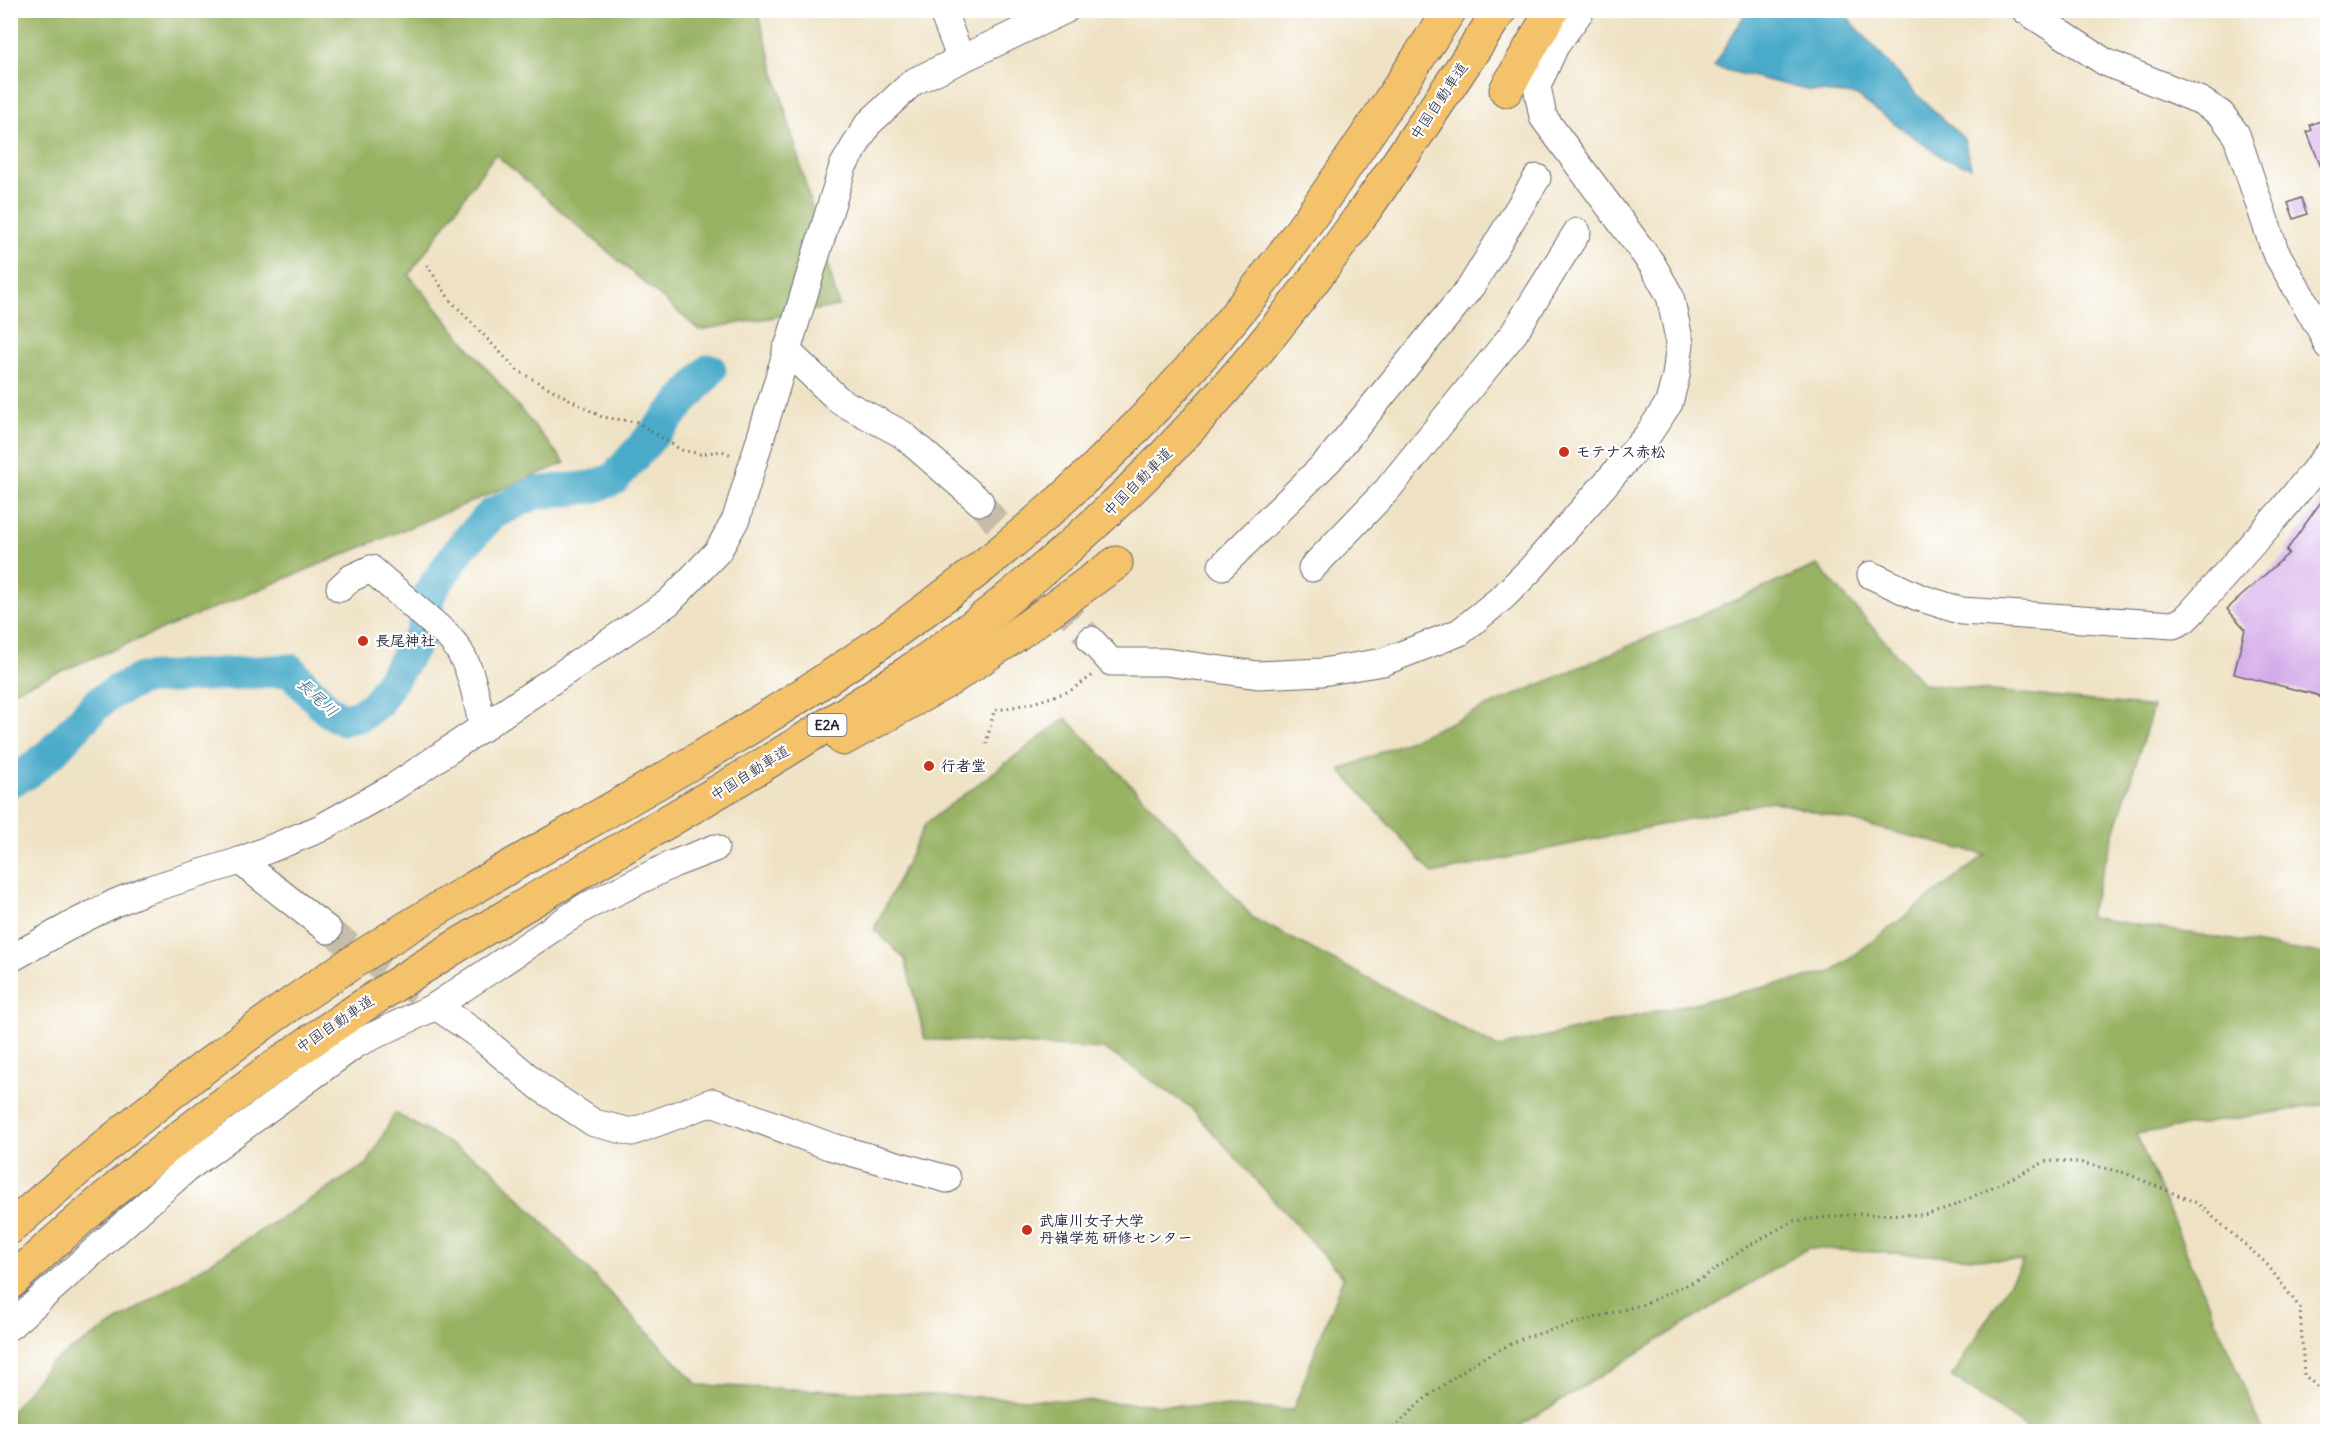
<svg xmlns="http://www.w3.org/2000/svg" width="2338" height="1442" viewBox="0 0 2338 1442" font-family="Delius,'Klee One',sans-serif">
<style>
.forest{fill:#98b263;stroke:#5d6a4f;stroke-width:1.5}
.water{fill:#4aaac9;stroke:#366682;stroke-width:1.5}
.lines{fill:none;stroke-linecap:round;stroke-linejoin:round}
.river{stroke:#4aaac9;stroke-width:33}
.building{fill:#d4abe9}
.minor-tunnel{stroke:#c6bca9;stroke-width:27;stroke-dasharray:27 14;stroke-linecap:butt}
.minor-casing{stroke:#6a656b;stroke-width:29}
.highway-casing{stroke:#6a656b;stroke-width:35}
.path{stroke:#6a656b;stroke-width:3;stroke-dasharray:1.5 4.5;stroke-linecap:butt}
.minor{stroke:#fff;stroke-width:27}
.highway{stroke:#f3c26a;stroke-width:33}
.poi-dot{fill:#c8321e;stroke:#fff;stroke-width:2}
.labels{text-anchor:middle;stroke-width:4.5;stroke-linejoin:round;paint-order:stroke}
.shield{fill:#fff;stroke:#646476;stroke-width:1.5}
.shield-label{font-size:14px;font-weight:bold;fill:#22223b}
.street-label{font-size:15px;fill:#22223b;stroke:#fff}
.poi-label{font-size:15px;font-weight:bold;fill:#22223b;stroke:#fff;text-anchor:start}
.water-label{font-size:16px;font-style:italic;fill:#345f7b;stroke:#fff}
</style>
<rect width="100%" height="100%" fill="#fff"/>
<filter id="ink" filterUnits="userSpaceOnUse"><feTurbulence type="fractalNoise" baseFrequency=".0167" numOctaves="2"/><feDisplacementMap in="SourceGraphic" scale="12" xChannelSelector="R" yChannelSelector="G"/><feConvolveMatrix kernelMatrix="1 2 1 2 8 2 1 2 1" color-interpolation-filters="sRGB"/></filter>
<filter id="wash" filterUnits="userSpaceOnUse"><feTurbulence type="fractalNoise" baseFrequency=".008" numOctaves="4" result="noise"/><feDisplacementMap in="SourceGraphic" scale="24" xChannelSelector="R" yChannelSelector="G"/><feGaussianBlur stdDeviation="1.35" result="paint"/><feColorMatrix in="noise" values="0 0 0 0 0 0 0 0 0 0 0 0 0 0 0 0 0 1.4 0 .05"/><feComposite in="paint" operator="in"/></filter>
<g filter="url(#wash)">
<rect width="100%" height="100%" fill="#efe2c4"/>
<g class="forest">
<polygon points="11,11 758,11 839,306 699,330 495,154 409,275 565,463 11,692"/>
<polygon points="1817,565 1923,684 2153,707 2088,917 2327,955 2327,1104 2136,1134 2263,1431 2031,1431 1952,1377 2023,1261 1808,1248 1521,1425 1517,1431 11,1431 11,1412 49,1364 367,1164 395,1113 489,1166 698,1385 1293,1410 1343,1277 1190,1107 1105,1049 925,1039 905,959 874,929 926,823 1066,718 1185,841 1253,918 1498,1047 1832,972 1985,855 1772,801 1433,874 1340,770"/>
</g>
<polygon class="water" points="1747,11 1842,11 1914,92 1964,139 1971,167 1945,159 1855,95 1811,91 1713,67"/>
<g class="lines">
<polyline class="river" points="10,781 27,773 50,754 98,703 114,692 141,679 290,670 327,710 342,719 360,716 378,702 423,631 429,594 461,547 492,514 535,493 593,487 614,479 710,370"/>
</g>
<g id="blocks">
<g class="building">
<polygon points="2328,118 2328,182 2327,182 2307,132 2312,130 2310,125"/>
<polygon points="2301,198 2307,214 2294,219 2288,203"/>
<polygon points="2328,492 2328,704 2317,695 2234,674 2245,629 2227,609 2289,553 2286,551"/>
</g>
</g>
</g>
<g filter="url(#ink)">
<use href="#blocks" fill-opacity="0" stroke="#6a656b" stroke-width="1.5"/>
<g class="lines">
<g class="minor-tunnel">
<polyline points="980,502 1091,640"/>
<polyline points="328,930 436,1006"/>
</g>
<defs>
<g id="minor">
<polyline points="942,10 961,59"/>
<polyline points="2025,10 2105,62 2201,101 2221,114 2236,134 2275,251 2322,332 2328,346"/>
<polyline points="786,350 840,401 902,434 980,502"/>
<polyline points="1222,566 1329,460 1472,285 1537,178"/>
<polyline points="1312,568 1387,490 1514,333 1577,232"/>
<polyline points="1871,575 1918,597 1962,611 2173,625 2184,620 2193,611 2283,509 2328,454"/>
<path d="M340,588L351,578L371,569L447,635C472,661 475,694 483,728"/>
<polyline points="1091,640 1111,662 1166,662 1258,675 1322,672 1383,662 1460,632 1503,597 1531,569 1647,436 1669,403 1676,376 1680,343 1670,296 1652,264 1543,117 1537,86 1555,46 1581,10"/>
<polyline points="240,861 328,930"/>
<polyline points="10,959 75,923 115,903 144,891 240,861 319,829 394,787 669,602 718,551 736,519 843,166 868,124 913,82 1065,10"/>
<polyline points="436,1006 477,1034 541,1088 594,1123 632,1132 712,1102 829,1146 947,1179"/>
<polyline points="10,1326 185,1170 356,1044 436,1006 585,907 673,864 715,848"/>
</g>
<g id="highway">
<polyline points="1506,90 1552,10"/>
<polyline points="843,739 949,680 1003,644 1116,563"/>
<path d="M10,1228C123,1128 240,1034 367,953C474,884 588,824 698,759C813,691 926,616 1028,529C1130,442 1220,341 1299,233C1352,160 1400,85 1450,10"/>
<path d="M10,1283C146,1154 296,1045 455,947C568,878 684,814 797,744C865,701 932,659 995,609C1078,543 1155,470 1225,389C1328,272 1414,140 1500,10"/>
</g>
</defs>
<use href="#minor" class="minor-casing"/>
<use href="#highway" class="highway-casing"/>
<g class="path">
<polyline points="427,265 450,300 518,371 602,417 637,422 681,450 700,454 722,451 732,455"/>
<polyline points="986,744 994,711 1036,702 1070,691 1093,675"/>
<polyline points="1381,1432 1384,1428 1387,1432"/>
<polyline points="1389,1432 1423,1400 1475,1362 1523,1338 1644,1304 1704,1277 1748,1246 1793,1221 1859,1214 1924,1215 1947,1209 2047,1161 2079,1162 2125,1173 2197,1203 2266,1263 2300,1308 2304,1375 2328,1396"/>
</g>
<use href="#minor" class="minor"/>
<use href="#highway" class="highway"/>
</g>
</g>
<g class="poi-dot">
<circle cx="1564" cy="452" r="6"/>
<circle cx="363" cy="641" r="6"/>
<circle cx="929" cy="766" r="6"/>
<circle cx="1027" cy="1230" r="6"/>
</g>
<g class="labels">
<rect class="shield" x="807.5" y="714" width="39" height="22" rx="4.5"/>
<g class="shield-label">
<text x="827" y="730">E2A</text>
</g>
<g class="street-label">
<text transform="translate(1439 101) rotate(-56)" y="5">中国自動車道</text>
<text transform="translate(1138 482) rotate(-45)" y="5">中国自動車道</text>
<text transform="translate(750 773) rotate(-32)" y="5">中国自動車道</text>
<text transform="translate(335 1024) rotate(-34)" y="5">中国自動車道</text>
</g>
<g class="poi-label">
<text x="1576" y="457">モテナス赤松</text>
<text x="375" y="646">長尾神社</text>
<text x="941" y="771">行者堂</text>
<text x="1039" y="1226">武庫川女子大学<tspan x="1039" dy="17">丹嶺学苑 研修センター</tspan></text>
</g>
<g class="water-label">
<text transform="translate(318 697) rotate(43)" y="6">長尾川</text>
</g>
</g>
<rect width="2338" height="1442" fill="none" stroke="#fff" stroke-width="36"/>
</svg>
